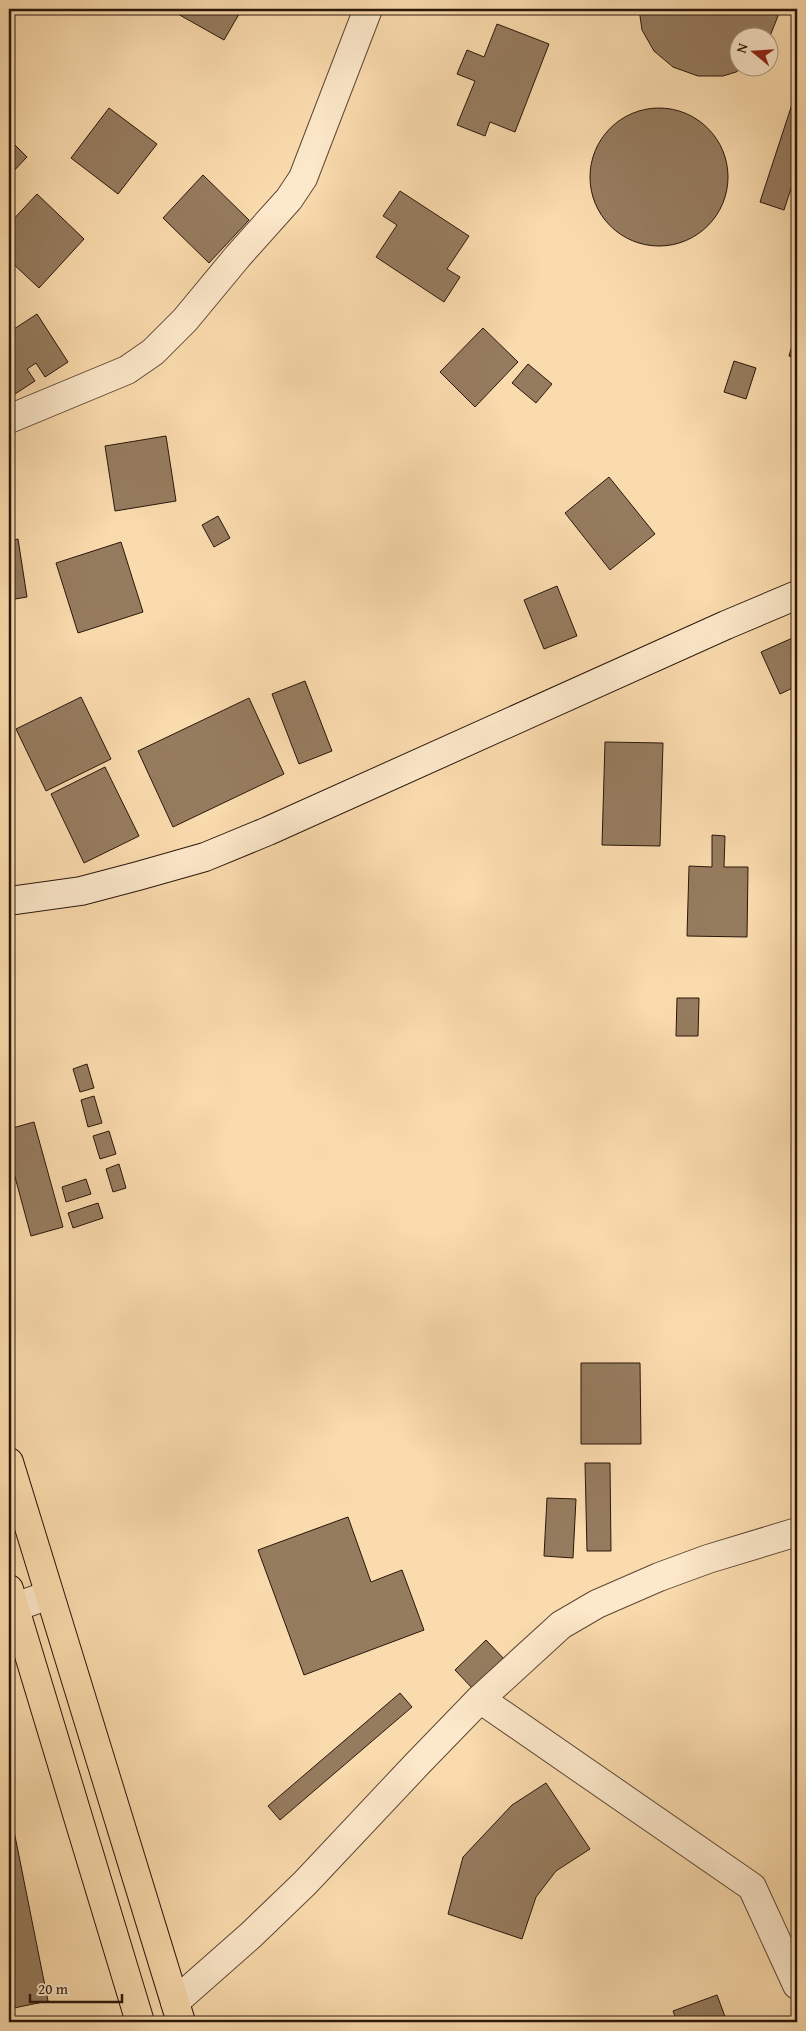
<svg xmlns="http://www.w3.org/2000/svg" width="806" height="2031" viewBox="0 0 806 2031" font-family="'Gentium Book Plus',serif">
<style>
.building{fill:#967c5f;stroke:#2a160b}
.lines{fill:none;stroke-linecap:round;stroke-linejoin:round}
.street-casing{stroke:#5e4734;stroke-width:30}
.secondary-casing{stroke:#2a160b;stroke-width:30}
.highway-casing{stroke:#2a160b;stroke-width:30}
.street{stroke:#fce8ca;stroke-width:28}
.secondary{stroke:#fce8ca;stroke-width:28}
.highway{stroke:#fadbad;stroke-width:28}
</style>
<rect width="100%" height="100%" fill="#fadbad"/>
<filter id="stains"><feTurbulence type="fractalNoise" baseFrequency=".004" numOctaves="4"/><feColorMatrix values="0 0 0 0 .2 0 0 0 0 .09 0 0 0 0 .02 0 0 0 .5 -.17"/></filter>
<radialGradient id="worn" r=".72"><stop offset=".6" stop-color="#630" stop-opacity="0"/><stop offset="1" stop-color="#630" stop-opacity=".3"/></radialGradient>
<g class="building">
<polygon points="169,9 242,9 224,40"/>
<polygon points="639,9 778,9 778,16 768,41 768,38 738,38 738,68 742,68 736,72 723,76 698,76 673,67 654,51 642,30"/>
<polygon points="497,24 549,44 515,132 490,122 485,136 457,125 475,81 457,74 467,50 484,57"/>
<polygon points="797,89 797,170 784,210 760,202"/>
<circle cx="659" cy="177" r="69"/>
<polygon points="109,108 157,144 118,194 71,158"/>
<polygon points="9,139 27,157 9,176"/>
<polygon points="203,175 249,220 209,263 163,218"/>
<polygon points="400,191 469,236 447,269 460,277 444,302 376,257 397,225 383,216"/>
<polygon points="37,194 84,239 39,288 9,260 9,224"/>
<polygon points="37,314 68,362 45,377 36,363 27,369 35,381 15,394 9,385 9,320 14,329"/>
<polygon points="483,328 518,362 475,407 440,372"/>
<polygon points="794,339 797,340 797,358 789,356"/>
<polygon points="734,361 756,368 746,399 724,392"/>
<polygon points="528,364 552,384 536,403 512,383"/>
<polygon points="166,436 176,501 115,511 105,446"/>
<polygon points="609,477 655,534 610,570 565,513"/>
<polygon points="218,516 230,538 214,547 202,525"/>
<polygon points="18,539 27,597 9,600 9,541"/>
<polygon points="121,542 143,612 78,633 56,563"/>
<polygon points="557,586 577,636 544,649 524,600"/>
<polygon points="797,636 797,686 780,694 761,652"/>
<polygon points="305,681 332,751 299,764 272,694"/>
<polygon points="81,697 111,759 46,791 16,729"/>
<polygon points="249,698 284,774 173,827 138,751"/>
<polygon points="605,742 663,743 660,846 602,845"/>
<polygon points="105,767 139,836 84,863 51,794"/>
<polygon points="712,835 725,836 724,867 748,867 747,937 687,936 689,866 712,867"/>
<polygon points="677,998 699,998 698,1036 676,1036"/>
<polygon points="87,1064 94,1088 80,1092 73,1069"/>
<polygon points="94,1096 102,1123 88,1127 81,1100"/>
<polygon points="34,1122 63,1227 31,1236 9,1155 9,1129"/>
<polygon points="109,1131 116,1154 100,1159 93,1136"/>
<polygon points="119,1164 126,1188 113,1192 106,1169"/>
<polygon points="86,1179 91,1194 66,1202 62,1187"/>
<polygon points="98,1203 103,1218 73,1228 68,1213"/>
<polygon points="581,1363 640,1363 641,1444 581,1444"/>
<polygon points="585,1463 610,1463 611,1551 587,1551"/>
<polygon points="547,1498 576,1499 573,1558 544,1556"/>
<polygon points="348,1517 371,1582 402,1570 424,1630 304,1675 258,1550"/>
<polygon points="486,1640 506,1661 475,1691 455,1670"/>
<polygon points="400,1693 412,1707 280,1820 268,1806"/>
<polygon points="546,1783 590,1849 556,1871 536,1897 522,1939 448,1914 463,1857 512,1805"/>
<polygon points="9,1806 48,2001 9,2009"/>
<polygon points="717,1995 727,2022 677,2022 673,2011"/>
</g>
<g class="lines">
<defs>
<g id="street">
<polyline points="9,419 127,370 153,352 185,320 238,256 289,199 303,178 368,9"/>
<polyline points="9,1607 15,1607 49,1595"/>
<polyline points="480,1699 752,1887 797,1985"/>
<polyline points="175,2002 251,1935 305,1883 418,1763 480,1699 561,1625 597,1604 659,1577 708,1559 797,1532"/>
</g>
<polyline id="secondary" points="9,901 81,891 138,876 205,857 268,831 726,625 797,595"/>
<g id="highway">
<polyline points="9,1462 181,2022"/>
<polyline points="9,1589 140,2022"/>
</g>
</defs>
<use href="#street" class="street-casing"/>
<use href="#secondary" class="secondary-casing"/>
<use href="#highway" class="highway-casing"/>
<use href="#street" class="street"/>
<use href="#secondary" class="secondary"/>
<use href="#highway" class="highway"/>
</g>
<rect width="806" height="2031" fill="none" stroke="#fadbad" stroke-width="30"/>
<rect x="10" y="10" width="786" height="2011" fill="none" stroke="#2a160b" stroke-width="2.5"/>
<rect x="15" y="15" width="776" height="2001" fill="none" stroke="#2a160b"/>
<g transform="translate(754 52) rotate(288)"><circle r="24" fill="#fce8ca" stroke="#a8947e"/>
<path d="M0-4L9 19L0 12L-9 19Z" fill="#8f2418"/>
<text y="-8" font-size="14" font-weight="bold" text-anchor="middle" fill="#2a160b">N</text>
</g>
<path d="M30 1994v8h92v-8" fill="none" stroke="#2a160b" stroke-width="2.5"/>
<text x="38" y="1994" font-size="15" fill="#2a160b" stroke="#fce8ca" stroke-width="4" paint-order="stroke">20 m</text>
<rect width="100%" height="100%" filter="url(#stains)"/>
<rect width="100%" height="100%" fill="url(#worn)"/>
</svg>
